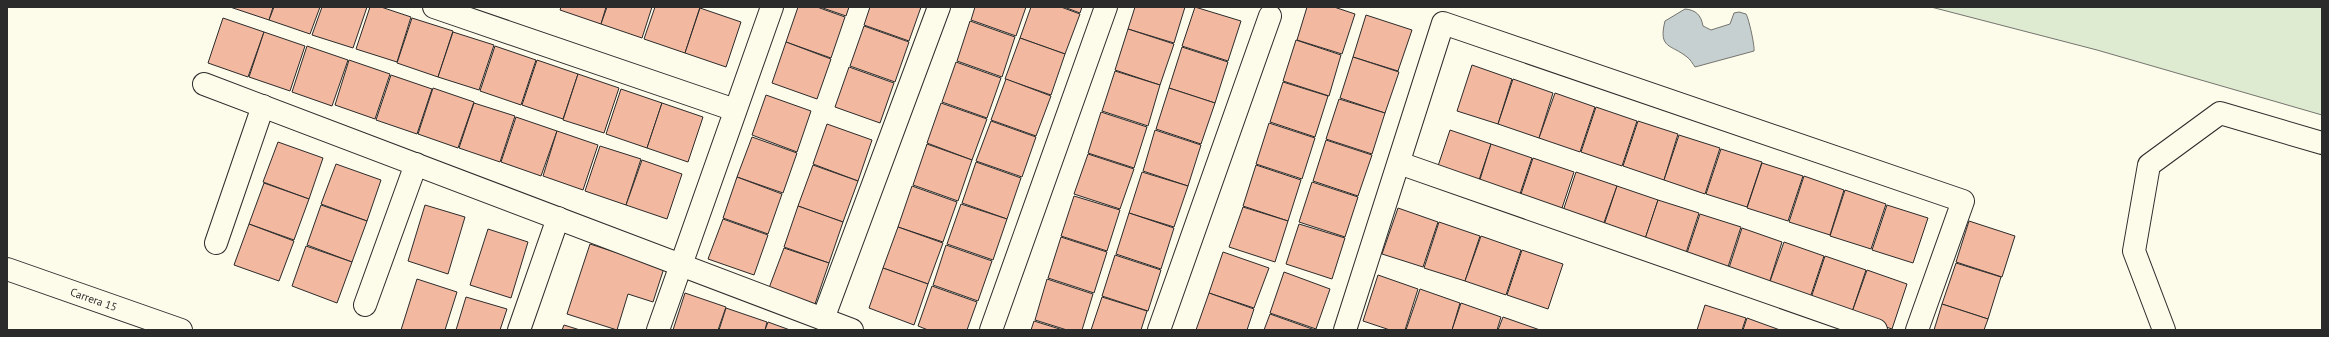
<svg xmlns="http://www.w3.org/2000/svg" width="2329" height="337" viewBox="0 0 2329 337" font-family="'PT Sans',sans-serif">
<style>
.green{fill:#deebd1;stroke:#74746e}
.water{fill:#c7d0d0;stroke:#74746e}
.building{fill:#f2b8a0;stroke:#2b2b2b}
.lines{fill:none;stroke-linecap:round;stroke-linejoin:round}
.minor-casing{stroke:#2b2b2b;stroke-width:24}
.minor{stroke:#fdfbea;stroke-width:22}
.labels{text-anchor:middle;stroke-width:3;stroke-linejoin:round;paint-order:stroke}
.street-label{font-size:11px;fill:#2b2b2b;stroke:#fdfbea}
</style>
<rect width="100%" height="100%" fill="#fdfbea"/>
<polygon class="green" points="1931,7 2322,7 2322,115 2097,50"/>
<path class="water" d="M1685,9C1696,10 1701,15 1703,26L1711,30L1730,24L1734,13L1739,12L1746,14C1749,19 1755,47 1754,51L1695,67C1693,64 1690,59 1687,57C1671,44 1658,49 1665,21Z"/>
<g class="building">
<polygon points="230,7 273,7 269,20"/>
<polygon points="274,7 320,7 310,34 269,20"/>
<polygon points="322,7 367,7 353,48 312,35"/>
<polygon points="370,7 381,7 411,17 397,62 356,49"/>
<polygon points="561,7 606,7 601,24 560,10"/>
<polygon points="607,7 652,7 642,38 601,24"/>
<polygon points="655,7 700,7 685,53 644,39"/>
<polygon points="798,7 817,7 845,17 831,58 786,42"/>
<polygon points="820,7 849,7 846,16"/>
<polygon points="870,7 921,7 909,41 864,25"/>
<polygon points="975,7 1026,7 1016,36 971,20"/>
<polygon points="1031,7 1061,7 1080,14 1065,54 1020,38"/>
<polygon points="1064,7 1082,7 1080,13"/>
<polygon points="1135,7 1185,7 1174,43 1128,29"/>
<polygon points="1195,7 1241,21 1228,61 1182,46"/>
<polygon points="1307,7 1334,7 1355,14 1342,54 1297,40"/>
<polygon points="700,8 741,22 726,67 685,53"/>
<polygon points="1366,15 1412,30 1398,71 1353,57"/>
<polygon points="223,18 264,32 248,77 208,63"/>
<polygon points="412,18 453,31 438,77 397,63"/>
<polygon points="970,21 1015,37 1002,77 957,61"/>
<polygon points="864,26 909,42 895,82 850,66"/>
<polygon points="1128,29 1174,44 1160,85 1115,70"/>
<polygon points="264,32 305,46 290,91 249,77"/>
<polygon points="453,32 494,45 479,90 438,77"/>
<polygon points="1020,38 1065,54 1051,95 1005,79"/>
<polygon points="1296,40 1341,55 1329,96 1283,81"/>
<polygon points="786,42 831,59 817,99 772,83"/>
<polygon points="307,46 348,60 332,106 292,92"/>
<polygon points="495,46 536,60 521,105 480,91"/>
<polygon points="1182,47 1228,62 1215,103 1169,88"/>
<polygon points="1353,57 1399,72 1385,113 1340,98"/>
<polygon points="349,60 390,74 375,119 335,105"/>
<polygon points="537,60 578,74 563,119 522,105"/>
<polygon points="956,62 1001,78 987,118 942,102"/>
<polygon points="1472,65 1512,79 1498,124 1457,111"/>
<polygon points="849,67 894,83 880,123 835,107"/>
<polygon points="1115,71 1160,85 1148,126 1102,111"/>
<polygon points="578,74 619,88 604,133 563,120"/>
<polygon points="391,75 432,89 417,134 376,120"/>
<polygon points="1006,79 1051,96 1036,136 991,120"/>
<polygon points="1513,79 1553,93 1539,138 1498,124"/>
<polygon points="1283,82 1328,96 1315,137 1270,122"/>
<polygon points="433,88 474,102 458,148 418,134"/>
<polygon points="1169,88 1215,103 1201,144 1156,129"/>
<polygon points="621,89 662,103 647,148 606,134"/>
<polygon points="1555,93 1595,107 1580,152 1539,138"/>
<polygon points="766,95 811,111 797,152 752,135"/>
<polygon points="1339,99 1385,113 1372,154 1326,139"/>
<polygon points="474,103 515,116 500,162 459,148"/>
<polygon points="662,103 703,117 688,162 647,148"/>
<polygon points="941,103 987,119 972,160 927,143"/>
<polygon points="1596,107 1637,121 1622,166 1581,152"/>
<polygon points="1101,112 1147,127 1134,168 1088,153"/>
<polygon points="516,117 557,131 541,176 501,162"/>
<polygon points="991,121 1036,137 1022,177 976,161"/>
<polygon points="1638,121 1678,134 1664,180 1623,166"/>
<polygon points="1269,123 1315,138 1302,179 1256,164"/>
<polygon points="827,124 872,140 858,181 813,164"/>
<polygon points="1155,130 1201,145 1188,186 1143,171"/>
<polygon points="1450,130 1491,144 1476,189 1435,175"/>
<polygon points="557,131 598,145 583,190 543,176"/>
<polygon points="1679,135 1720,148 1705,194 1664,180"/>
<polygon points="752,137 797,153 783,193 737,177"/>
<polygon points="1326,140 1372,155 1358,196 1313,181"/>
<polygon points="278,142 323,158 309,199 263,182"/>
<polygon points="927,144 972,160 958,201 913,185"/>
<polygon points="1491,144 1532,158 1517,203 1477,189"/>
<polygon points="600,146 641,159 626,205 585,191"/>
<polygon points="1721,149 1762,162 1747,207 1706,194"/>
<polygon points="1088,154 1134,169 1120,209 1074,194"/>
<polygon points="1533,158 1574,172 1559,217 1518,203"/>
<polygon points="642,160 682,174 667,219 626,205"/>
<polygon points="976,162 1021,178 1007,219 962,203"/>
<polygon points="1762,163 1803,176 1788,221 1747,208"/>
<polygon points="336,164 381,180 367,221 321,204"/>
<polygon points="813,165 858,181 843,222 798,206"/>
<polygon points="1256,165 1301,180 1288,221 1243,206"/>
<polygon points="1142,172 1188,186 1174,227 1129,213"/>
<polygon points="1576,172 1617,186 1601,231 1561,217"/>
<polygon points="1804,176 1844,190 1830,235 1789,222"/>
<polygon points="737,177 782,194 768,234 723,218"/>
<polygon points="1312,182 1358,197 1345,237 1299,222"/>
<polygon points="264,183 309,199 294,240 249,224"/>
<polygon points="912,186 957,202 943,242 898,227"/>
<polygon points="1617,186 1658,200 1643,245 1602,231"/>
<polygon points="1845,190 1886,204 1871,249 1830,236"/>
<polygon points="1074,196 1120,210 1107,251 1061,236"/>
<polygon points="1658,200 1699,213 1684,259 1643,245"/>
<polygon points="961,204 1007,219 993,260 947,244"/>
<polygon points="321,205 367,221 352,262 307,245"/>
<polygon points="425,205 465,217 448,274 408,261"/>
<polygon points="1887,205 1928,218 1913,263 1872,250"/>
<polygon points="798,206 843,222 829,263 784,247"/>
<polygon points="1243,207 1288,221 1275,262 1229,247"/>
<polygon points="1398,208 1438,222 1423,267 1382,254"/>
<polygon points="1129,213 1174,228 1161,269 1116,254"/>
<polygon points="1700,214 1741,227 1726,273 1685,259"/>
<polygon points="723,219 768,235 754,275 708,259"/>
<polygon points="1969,221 2015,236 2002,277 1956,262"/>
<polygon points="1439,222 1480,236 1465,281 1424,268"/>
<polygon points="249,224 294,241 279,281 234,265"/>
<polygon points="1299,224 1345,238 1332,279 1286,264"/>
<polygon points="898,227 943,243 928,284 883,268"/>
<polygon points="1742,228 1782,242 1768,287 1727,274"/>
<polygon points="488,229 528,242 511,298 470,285"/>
<polygon points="1481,236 1521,250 1506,295 1465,281"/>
<polygon points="1061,237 1107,252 1094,293 1048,278"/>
<polygon points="1784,242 1824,256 1809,301 1768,287"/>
<polygon points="590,244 664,268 653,302 628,294 617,330 567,314"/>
<polygon points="946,245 992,261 978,301 933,285"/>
<polygon points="306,246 352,262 337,303 292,286"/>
<polygon points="784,248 829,263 815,304 769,288"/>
<polygon points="1522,250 1563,264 1548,309 1507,295"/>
<polygon points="1223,252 1269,268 1254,308 1209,293"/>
<polygon points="1115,255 1161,270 1148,311 1102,296"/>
<polygon points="1825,256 1866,270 1851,315 1810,301"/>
<polygon points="1956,263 2001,277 1988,319 1942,304"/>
<polygon points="883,268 928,284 914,325 869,308"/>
<polygon points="1867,270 1907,284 1892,329 1851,315"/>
<polygon points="1284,272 1330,289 1316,329 1270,313"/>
<polygon points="1378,275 1418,289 1405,330 1390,330 1363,321"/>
<polygon points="417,279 457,292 445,330 401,330"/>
<polygon points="1047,279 1093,294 1082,330 1067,330 1035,320"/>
<polygon points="932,286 977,302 967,330 928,330 918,326"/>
<polygon points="1420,289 1460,303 1452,330 1406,330"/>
<polygon points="685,293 726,307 718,330 673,330"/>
<polygon points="1209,293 1254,309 1247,330 1196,330"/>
<polygon points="466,297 507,309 500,330 456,330"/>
<polygon points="1102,297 1147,311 1141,330 1091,330"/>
<polygon points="1461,303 1501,317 1497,330 1452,330"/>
<polygon points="1942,304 1988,319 1984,330 1934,330"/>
<polygon points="1705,305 1746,318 1742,330 1697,330"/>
<polygon points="726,308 767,322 765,330 719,330"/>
<polygon points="1270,314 1315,330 1264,330"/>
<polygon points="1503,317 1540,330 1498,330"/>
<polygon points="1747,318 1780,330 1743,330"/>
<polygon points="1034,321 1063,330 1031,330"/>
<polygon points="768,322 790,330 765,330"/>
<polygon points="564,325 580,330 562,330"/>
</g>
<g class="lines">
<defs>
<g id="minor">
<polyline points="434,7 735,110"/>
<polyline points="204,84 852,330"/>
<polyline points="1399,163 1876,330"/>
<polyline points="216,243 263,106"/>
<path id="s1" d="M7,269L181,330"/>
<polyline points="365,305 416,164"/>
<polyline points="823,319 939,7"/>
<polyline points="519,330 558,218"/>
<polyline points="658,330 772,7"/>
<polyline points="991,330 1106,7"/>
<polyline points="1159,330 1270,16"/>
<polyline points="1345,330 1443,23 1963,201 1917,330"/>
<polyline points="2164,330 2134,251 2149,165 2220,113 2322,143"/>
</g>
</defs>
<use href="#minor" class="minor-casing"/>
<use href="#minor" class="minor"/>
</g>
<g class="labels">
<g class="street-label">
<text dy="4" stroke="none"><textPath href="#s1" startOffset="92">Carrera 15</textPath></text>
</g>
</g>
<rect width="2329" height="337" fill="none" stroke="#2b2b2b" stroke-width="16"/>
</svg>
